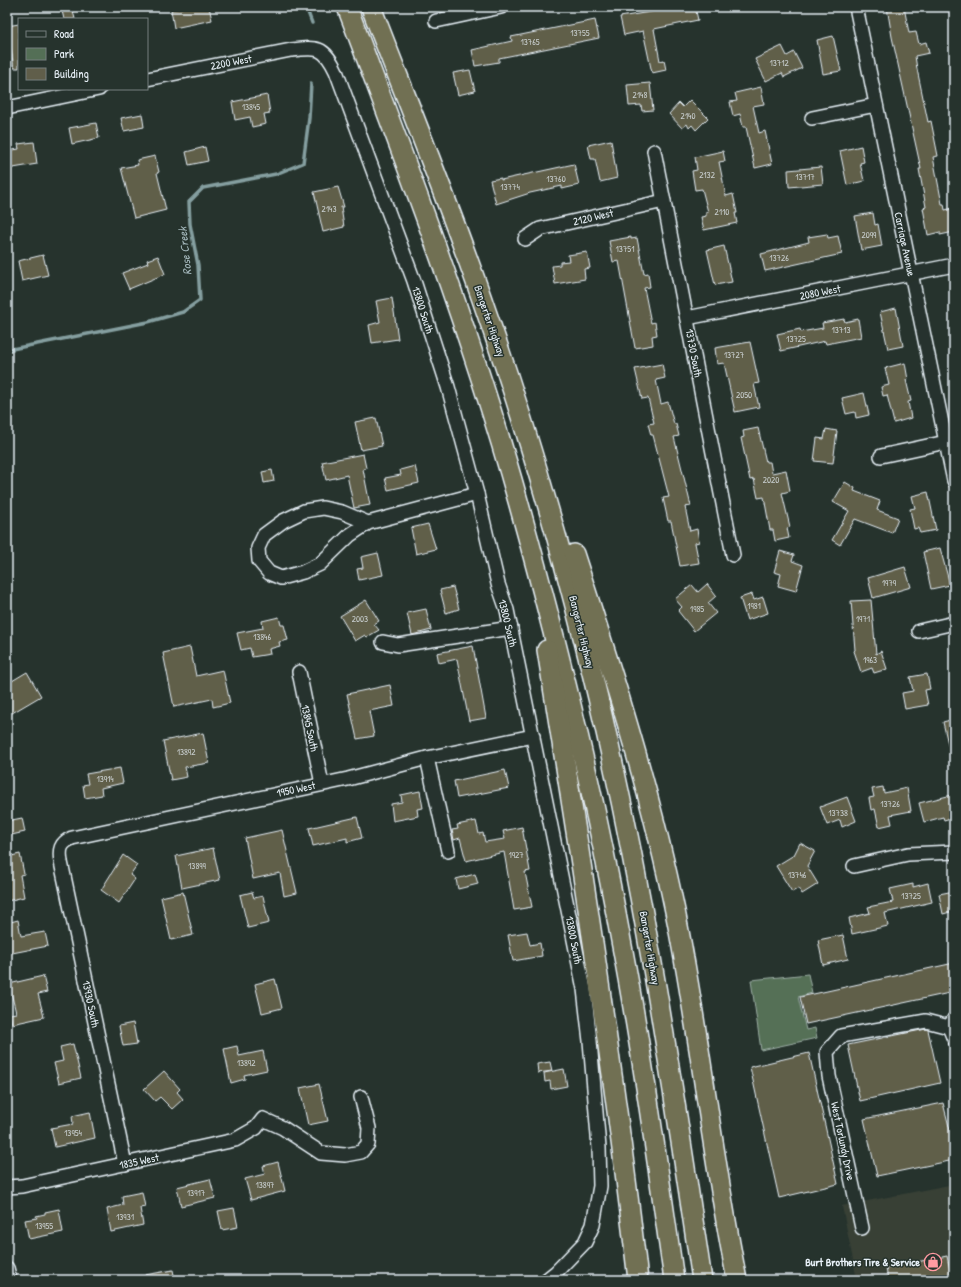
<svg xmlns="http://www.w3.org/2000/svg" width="961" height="1287" viewBox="0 0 961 1287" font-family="'Patrick Hand',sans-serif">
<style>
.built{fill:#374036}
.green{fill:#546f56;stroke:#9eb0a7}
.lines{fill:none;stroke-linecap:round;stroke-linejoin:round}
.stream{stroke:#859fa0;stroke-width:3.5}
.building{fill:#605e4a;stroke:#e8f1f8}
.minor-casing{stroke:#e8f1f8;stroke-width:16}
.highway-casing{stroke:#e8f1f8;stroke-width:22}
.minor{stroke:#26332d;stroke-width:13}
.highway{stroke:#716f52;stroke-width:19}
.labels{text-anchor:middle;stroke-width:3;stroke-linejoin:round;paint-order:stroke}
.number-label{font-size:9px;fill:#c6cccc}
.street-label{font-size:11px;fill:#e8f1f8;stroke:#26332d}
.poi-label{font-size:11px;font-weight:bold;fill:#e8f1f8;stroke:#26332d;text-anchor:end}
.water-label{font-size:12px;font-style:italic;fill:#a6babe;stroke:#26332d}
</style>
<rect width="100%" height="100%" fill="#26332d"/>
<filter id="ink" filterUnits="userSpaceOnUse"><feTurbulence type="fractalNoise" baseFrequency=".025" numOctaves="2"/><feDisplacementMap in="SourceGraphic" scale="8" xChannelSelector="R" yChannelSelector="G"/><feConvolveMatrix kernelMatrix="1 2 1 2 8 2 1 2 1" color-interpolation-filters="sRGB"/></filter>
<g filter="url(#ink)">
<polygon class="built" points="954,1184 954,1280 857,1280 842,1206"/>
<polygon class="green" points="808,974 812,993 798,997 806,1030 815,1028 817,1038 761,1050 751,980"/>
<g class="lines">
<g class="stream">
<polyline points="306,7 312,23"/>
<polyline points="7,350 148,322 183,312 200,300 198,265 190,224 189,202 203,188 276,174 303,163 309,118 311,83"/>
</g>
</g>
<g class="building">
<polygon points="61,7 72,7 75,19 64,19"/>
<polygon points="186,7 209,7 212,20 174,28 171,10"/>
<polygon points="667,7 695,7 698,20 654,29 660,61 664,60 666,70 652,73 643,31 624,35 620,17 668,9"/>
<polygon points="887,7 904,7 909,33 916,32 919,44 926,42 929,53 915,56 917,69 928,122 931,121 938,156 933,157 942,204 944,204 945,210 954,208 954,232 940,235 940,232 928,235 923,208 926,207 919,169 921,169 892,37"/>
<polygon points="595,20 599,38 499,58 499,62 475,66 472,50 512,41 511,37"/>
<polygon points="19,24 19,68 14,68 7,26"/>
<polygon points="833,36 841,71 823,74 817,40"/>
<polygon points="782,46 787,56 794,52 802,68 784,77 782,73 766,81 755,59"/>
<polygon points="470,70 475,91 458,95 453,73"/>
<polygon points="650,83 653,110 642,111 641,105 629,106 627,85"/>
<polygon points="761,87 764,104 753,106 759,133 765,131 772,164 755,168 746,127 743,127 740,114 733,116 730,102 737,101 735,93"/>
<polygon points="267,95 270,113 264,114 266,124 252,127 250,117 235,120 232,102"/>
<polygon points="690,100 708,118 696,130 692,125 689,128 687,124 682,128 669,114 679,103 683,107"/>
<polygon points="142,114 144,127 124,131 121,118"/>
<polygon points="96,123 99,138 72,144 69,128"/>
<polygon points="611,140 617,178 600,182 595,159 591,159 588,145"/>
<polygon points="34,142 37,164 7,169 7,151 19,149 18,144"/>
<polygon points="861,146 864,162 860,163 864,181 847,185 840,151"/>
<polygon points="205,147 208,161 189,165 186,152"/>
<polygon points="723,151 725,161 719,162 726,196 733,194 737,213 735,213 737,223 704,230 701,217 706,216 706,212 708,212 702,189 695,190 692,171 697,170 695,157"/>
<polygon points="155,156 159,172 157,173 166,210 134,218 121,168 138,165 137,160"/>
<polygon points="574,164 579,185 562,189 562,186 530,193 496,204 490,180 501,178 501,180"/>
<polygon points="821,167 823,184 789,187 788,170"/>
<polygon points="338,187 344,207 341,207 344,227 323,232 314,192"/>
<polygon points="873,213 875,225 878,224 882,246 861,250 855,216"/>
<polygon points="827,234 828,238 838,236 842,254 765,271 761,254 809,242 808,237"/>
<polygon points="631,237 631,239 637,238 644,274 648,273 650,287 644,288 651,323 655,322 657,335 652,336 653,345 635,348 619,261 613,262 609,241"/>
<polygon points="724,246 732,282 715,285 707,250"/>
<polygon points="587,252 590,268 584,269 585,279 555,284 552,266 560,265 560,262 569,261 568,255"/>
<polygon points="43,255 48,275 22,281 18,261"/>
<polygon points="158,256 165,274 129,289 122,273 148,263 147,260"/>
<polygon points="392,298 398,339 372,343 369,325 380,322 376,301"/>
<polygon points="896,308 903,346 888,349 880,312"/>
<polygon points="844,319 845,322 858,319 861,337 826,344 825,341 781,351 777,334 800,329 801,332 823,328 822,323"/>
<polygon points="750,342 759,383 754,384 759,407 735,412 724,363 717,364 715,348"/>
<polygon points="905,363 908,380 906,380 911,401 908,402 911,418 894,423 887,395 883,396 881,387 889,385 885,368"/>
<polygon points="662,364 665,378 656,380 661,404 668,402 674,424 676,424 679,436 674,437 691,506 685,507 690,531 697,529 699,542 695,543 699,563 680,566 671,521 668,521 663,498 669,497 653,435 651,435 648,424 654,423 648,398 642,399 635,369"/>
<polygon points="864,393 869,415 856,418 855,412 846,414 842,398"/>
<polygon points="376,418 382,446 361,450 355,422"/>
<polygon points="758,428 766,462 770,462 772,473 786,470 790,491 782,493 790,527 787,528 789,538 775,541 773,530 770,530 764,497 758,498 754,479 750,480 741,438 744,437 743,431"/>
<polygon points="826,429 837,431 833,463 814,461 817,438 824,439"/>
<polygon points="363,454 366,468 363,469 370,505 354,508 347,475 326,480 322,462"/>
<polygon points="415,466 419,483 388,490 385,478 401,475 400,470"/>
<polygon points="272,470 274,481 264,483 262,472"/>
<polygon points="845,482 855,488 854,491 880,501 877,510 898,518 892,533 855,519 840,545 832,540 849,511 833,502"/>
<polygon points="928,492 936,530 920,533 918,528 914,529 910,509 915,508 912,496"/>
<polygon points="428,524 436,549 416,554 411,528"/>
<polygon points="940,548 950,585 931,589 923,552"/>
<polygon points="780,551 794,555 792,561 803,565 796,591 778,586 781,574 774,572"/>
<polygon points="378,553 383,575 359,580 357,569 363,568 361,557"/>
<polygon points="905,567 911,587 873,598 868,578"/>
<polygon points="707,584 716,596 708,603 716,613 694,631 678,611 682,607 675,599 692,585 698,592"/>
<polygon points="453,587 459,609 446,613 440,590"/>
<polygon points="752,594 754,600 763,597 768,613 747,620 740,598"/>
<polygon points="366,600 379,621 374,624 379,630 367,637 365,635 355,641 340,616"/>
<polygon points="871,600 876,654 881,651 887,669 874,673 872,668 861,672 854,651 855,650 851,601"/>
<polygon points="426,609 431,630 412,635 407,613"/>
<polygon points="279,617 281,625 284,625 288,640 279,642 280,646 269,649 270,654 252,657 250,648 241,650 237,633 263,628 262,621"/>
<polygon points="473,646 486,718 469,721 457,659 439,663 437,653"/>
<polygon points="190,647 196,676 223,670 230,703 213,707 212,699 174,707 163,653"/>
<polygon points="27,672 41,696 7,716 7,684"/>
<polygon points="927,674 930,689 925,690 928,705 905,709 902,693 913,691 910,677"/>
<polygon points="390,685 394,706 369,711 374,736 357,739 347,694"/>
<polygon points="954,719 954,752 950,753 943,722"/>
<polygon points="203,733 209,763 185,767 187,777 171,780 163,741"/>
<polygon points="120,768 123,783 101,788 102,795 85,798 83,785 88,784 86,774"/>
<polygon points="505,770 509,788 457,798 454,781"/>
<polygon points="883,787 884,793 907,788 911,811 890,815 892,824 879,827 875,809 871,810 869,798 874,797 872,789"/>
<polygon points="420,791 423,808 417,809 418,816 393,821 391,804 402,802 401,795"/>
<polygon points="952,795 954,817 944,820 943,817 924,822 919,803"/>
<polygon points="847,797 856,821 842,827 840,820 827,825 820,807"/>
<polygon points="357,817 362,838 347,842 347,838 313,846 309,828"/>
<polygon points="22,818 25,832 7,836 7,821"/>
<polygon points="476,821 479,834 483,833 485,842 505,839 503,831 522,827 530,871 525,872 532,907 514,910 504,852 466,861 460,838 454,840 452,830 458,829 457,825"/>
<polygon points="282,830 297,893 284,896 280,873 253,879 245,838"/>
<polygon points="800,843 815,851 807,866 818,884 802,894 799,888 792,892 776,866 794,855"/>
<polygon points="213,848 220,880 182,888 176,856"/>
<polygon points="20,854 24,874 20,875 24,897 7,901 7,857"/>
<polygon points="123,855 137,865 130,875 135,879 119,903 101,890"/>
<polygon points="475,874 478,884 458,889 456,879"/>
<polygon points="928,883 932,902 885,913 888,926 852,934 849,918 870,913 868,907 893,902 890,889 913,884 913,887"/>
<polygon points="954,891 954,911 943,914 939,894"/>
<polygon points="183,892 193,935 171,940 161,897"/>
<polygon points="252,892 254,898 263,896 269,923 248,928 240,895"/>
<polygon points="18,920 21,936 45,932 48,946 7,954 7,923"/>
<polygon points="527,932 530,945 540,943 542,956 513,961 508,935"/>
<polygon points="843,935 848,959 823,965 818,940"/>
<polygon points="954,963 954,992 806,1024 800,997"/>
<polygon points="43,976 47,992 38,994 44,1017 12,1024 10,1014 16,1013 9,984"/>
<polygon points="275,979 282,1008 262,1013 255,984"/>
<polygon points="133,1023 137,1044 123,1046 119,1026"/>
<polygon points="926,1029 928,1030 940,1083 860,1101 848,1045"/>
<polygon points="73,1044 81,1078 59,1083 54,1063 63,1061 60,1047"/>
<polygon points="237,1046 239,1056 263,1051 267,1070 244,1075 245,1079 231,1083 224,1049"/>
<polygon points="809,1053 838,1184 779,1198 750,1067"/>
<polygon points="550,1062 552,1071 538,1073 537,1064"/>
<polygon points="564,1069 567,1086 551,1089 550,1081 545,1082 544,1073"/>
<polygon points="164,1071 180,1089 177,1092 183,1099 172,1109 160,1097 155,1101 144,1089"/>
<polygon points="319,1084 328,1121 308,1125 300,1088"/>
<polygon points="943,1103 954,1146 954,1160 877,1176 864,1119"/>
<polygon points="90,1112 95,1138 55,1147 51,1128 73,1124 72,1116"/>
<polygon points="278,1162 285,1191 251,1200 245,1179 265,1174 263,1166"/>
<polygon points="210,1179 215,1198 181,1206 177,1187"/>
<polygon points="142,1192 145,1207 140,1208 143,1225 111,1232 107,1209 123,1205 122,1196"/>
<polygon points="234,1208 238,1227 222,1230 218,1211"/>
<polygon points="59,1209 63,1232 29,1239 25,1220 37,1218 36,1216 45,1214 45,1212"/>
<polygon points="947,1256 952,1280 888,1280 886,1268"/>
<polygon points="173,1270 175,1280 145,1280 145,1275"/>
</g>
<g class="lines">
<defs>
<g id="minor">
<polyline points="856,7 954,481"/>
<polyline points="436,21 501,7"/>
<path d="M147,79L291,50C317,47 324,46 336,71L414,281L448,387L477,494L498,584L507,610L584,989L590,1041L599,1148L600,1186L593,1225L585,1242L556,1272L546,1280"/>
<polyline points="7,108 99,89"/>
<polyline points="812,118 876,105"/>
<polyline points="654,151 733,555"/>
<polyline points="525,239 540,229 664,201"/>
<polyline points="687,318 954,265"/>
<polyline points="881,456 946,442"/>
<polyline points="368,523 342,512 323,508 304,511 283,521 264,535 258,548 259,561 269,573 281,578 303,572 320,564 350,535 368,523 477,494"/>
<polyline points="919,631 954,623"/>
<polyline points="383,642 398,645 511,628"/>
<polyline points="299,672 322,784"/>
<polyline points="427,758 448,851"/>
<polyline points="854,866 908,854 954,852"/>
<polyline points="949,1027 954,1039"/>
<path d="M125,1164L61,862C59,850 60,843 72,838L348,779L427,758L533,736"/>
<polyline points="7,1187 22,1186 235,1140 256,1128 263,1119 283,1128 321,1153 345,1155 361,1152 368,1144 369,1128 361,1097"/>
<polyline points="862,1228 829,1076 827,1052 841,1036 926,1021 949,1027 954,1019"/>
<polyline points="7,1268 10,1280"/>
</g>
<g id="highway">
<path d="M347,7C409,170 471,333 518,501C559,648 595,796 622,946C643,1057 658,1169 674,1280"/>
<path d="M371,7C410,108 451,208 486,311C524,419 556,530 584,641C638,851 670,1066 702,1280"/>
<path d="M574,554C612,671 650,789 675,911C700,1033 712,1158 737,1280"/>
<path d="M547,650C581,859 614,1069 638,1280"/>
</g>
</defs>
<use href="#minor" class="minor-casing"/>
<use href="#highway" class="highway-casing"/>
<use href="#minor" class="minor"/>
<use href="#highway" class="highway"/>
</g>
</g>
<defs>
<symbol id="shop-ring" viewBox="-11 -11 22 22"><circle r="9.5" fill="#26332d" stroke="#ff9aa2" stroke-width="1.5"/><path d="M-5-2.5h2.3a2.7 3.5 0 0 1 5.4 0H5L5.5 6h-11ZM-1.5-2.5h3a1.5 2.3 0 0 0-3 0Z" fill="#ff9aa2"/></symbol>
</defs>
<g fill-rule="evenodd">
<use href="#shop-ring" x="923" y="1252" width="20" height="20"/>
</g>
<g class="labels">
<g class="number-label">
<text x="580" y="36">13755</text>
<text x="530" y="45">13765</text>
<text x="779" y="66">13712</text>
<text x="640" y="98">2148</text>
<text x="251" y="110">13845</text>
<text x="688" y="119">2140</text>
<text x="707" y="178">2132</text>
<text x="805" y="180">13717</text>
<text x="556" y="182">13760</text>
<text x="510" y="190">13774</text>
<text x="329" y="212">2143</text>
<text x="722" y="215">2110</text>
<text x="869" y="238">2099</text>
<text x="625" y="252">13751</text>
<text x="779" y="261">13726</text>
<text x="841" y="333">13713</text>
<text x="796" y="342">13725</text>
<text x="734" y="358">13727</text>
<text x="744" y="398">2050</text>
<text x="771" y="483">2020</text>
<text x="889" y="586">1979</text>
<text x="754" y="609">1981</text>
<text x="697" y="612">1985</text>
<text x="360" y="622">2003</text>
<text x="863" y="622">1971</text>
<text x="262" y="640">13846</text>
<text x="870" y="663">1963</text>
<text x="186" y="755">13892</text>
<text x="105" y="782">13914</text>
<text x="890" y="807">13726</text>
<text x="838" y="816">13738</text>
<text x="516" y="858">1927</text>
<text x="197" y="869">13899</text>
<text x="797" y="878">13746</text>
<text x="911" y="899">13725</text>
<text x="246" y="1066">13892</text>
<text x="73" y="1136">13954</text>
<text x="265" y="1188">13897</text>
<text x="196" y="1196">13917</text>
<text x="125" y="1220">13931</text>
<text x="44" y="1229">13955</text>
</g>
<g class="street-label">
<text transform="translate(231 62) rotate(-11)" y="4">2200 West</text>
<text transform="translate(593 217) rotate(-13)" y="4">2120 West</text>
<text transform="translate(905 244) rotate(78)" y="4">Carriage Avenue</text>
<text transform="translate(820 292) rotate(-11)" y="4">2080 West</text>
<text transform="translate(423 310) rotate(72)" y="4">13800 South</text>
<text transform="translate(490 321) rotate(71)" y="4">Bangerter Highway</text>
<text transform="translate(694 353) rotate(79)" y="4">13730 South</text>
<text transform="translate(508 623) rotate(76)" y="4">13800 South</text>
<text transform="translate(582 632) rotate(76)" y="4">Bangerter Highway</text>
<text transform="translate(310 728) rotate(78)" y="4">13845 South</text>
<text transform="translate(296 789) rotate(-12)" y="4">1950 West</text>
<text transform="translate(574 940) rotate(79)" y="4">13800 South</text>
<text transform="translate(650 948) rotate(80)" y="4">Bangerter Highway</text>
<text transform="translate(91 1004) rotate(78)" y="4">13930 South</text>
<text transform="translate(843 1141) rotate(78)" y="4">West Torlundy Drive</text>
<text transform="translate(139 1161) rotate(-12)" y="4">1835 West</text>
</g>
<g class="poi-label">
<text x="920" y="1266">Burt Brothers Tire &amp; Service</text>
</g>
<g class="water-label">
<text transform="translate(185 251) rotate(-96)" y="4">Rose Creek</text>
</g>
</g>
<rect width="961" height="1287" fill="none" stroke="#26332d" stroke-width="24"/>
<rect x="12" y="12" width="937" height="1263" fill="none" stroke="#e8f1f8" stroke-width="1.5" filter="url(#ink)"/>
<rect x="18" y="18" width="130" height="72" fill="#26332d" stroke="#747f7e"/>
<rect x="26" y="31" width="20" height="6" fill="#26332d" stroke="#747f7e"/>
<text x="54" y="38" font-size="12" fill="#e8f1f8">Road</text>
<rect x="26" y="48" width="20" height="12" fill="#546f56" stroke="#747f7e"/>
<text x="54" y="58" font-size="12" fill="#e8f1f8">Park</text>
<rect x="26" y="68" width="20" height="12" fill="#605e4a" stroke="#747f7e"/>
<text x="54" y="78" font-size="12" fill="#e8f1f8">Building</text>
</svg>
